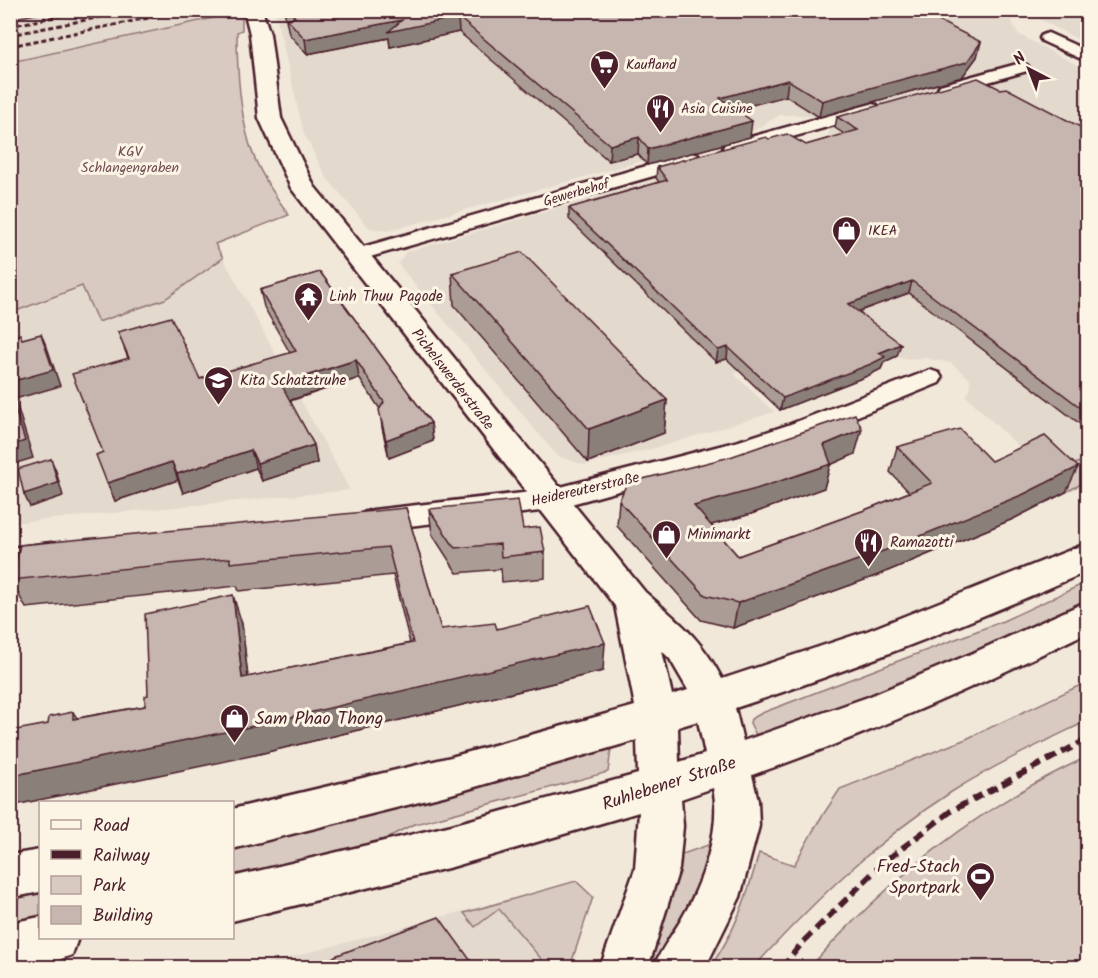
<svg xmlns="http://www.w3.org/2000/svg" width="1098" height="978" viewBox="0 0 1098 978" font-family="Kalam,sans-serif">
<style>
.built{fill:#e4d9cd}
.green{fill:#d8cac0;stroke:#917476;stroke-width:1.5}
.lines{fill:none;stroke-linecap:round;stroke-linejoin:round}
.street-casing{stroke:#4a1f2b;stroke-width:5}
.secondary-casing{stroke:#4a1f2b;stroke-width:5}
.street{fill:#fcf5e5;fill-rule:evenodd}
.secondary{fill:#fcf5e5;fill-rule:evenodd}
.tram{stroke:#4a1f2b;stroke-width:1.5}
.rail-far1{stroke:#4a1f2b;stroke-width:3;stroke-dasharray:5 3;stroke-linecap:butt}
.rail{stroke:#4a1f2b;stroke-width:6;stroke-dasharray:11 6;stroke-linecap:butt}
.wall{fill:#ab9d96;stroke:#4a1f2b;stroke-width:1.5}
.shaded-wall{fill:#8b7f7a;stroke:#4a1f2b;stroke-width:1.5}
.building{fill:#c7b6af;stroke:#4a1f2b;stroke-width:1.5}
.labels{text-anchor:middle;stroke-width:6;stroke-linejoin:round;paint-order:stroke}
.far-poi-label{font-size:14px;fill:#4a1f2b;stroke:#fcf5e5;text-anchor:start}
.far-park-label{font-size:14px;fill:#6e4a50;stroke:#fcf5e5}
.far-street-label{font-size:14px;fill:#4a1f2b;stroke:#fcf5e5}
.poi-label{font-size:15px;fill:#4a1f2b;stroke:#fcf5e5;text-anchor:start}
.street-label{font-size:15px;fill:#4a1f2b;stroke:#fcf5e5}
.near-poi-label{font-size:18px;fill:#4a1f2b;stroke:#fcf5e5;text-anchor:start}
.near-street-label{font-size:18px;fill:#4a1f2b;stroke:#fcf5e5}
</style>
<rect width="100%" height="100%" fill="#f1e8da"/>
<filter id="ink" filterUnits="userSpaceOnUse"><feTurbulence type="fractalNoise" baseFrequency=".0167" numOctaves="2"/><feDisplacementMap in="SourceGraphic" scale="12" xChannelSelector="R" yChannelSelector="G"/><feConvolveMatrix kernelMatrix="1 2 1 2 8 2 1 2 1" color-interpolation-filters="sRGB"/></filter>
<g filter="url(#ink)">
<g class="built">
<polygon points="235,10 236,13 11,62 10,11"/>
<polygon points="284,10 1004,11 1008,13 1018,34 1087,70 1087,481 1066,492 966,396 970,390 970,379 951,363 925,358 903,359 881,343 837,333 734,374 774,412 659,447 584,465 557,456 398,264 406,252 710,164 790,144 809,145 829,137 829,128 823,121 812,117 799,115 780,115 755,130 388,231 369,228 326,177 304,134 275,12"/>
<polygon points="1025,11 1087,11 1087,44 1069,35"/>
<polygon points="223,258 350,490 11,523 11,313 82,286 98,321 165,299"/>
<polygon points="576,881 593,897 570,967 272,968 269,963"/>
</g>
<g class="green">
<path d="M236,13L242,17V30L237,32C237,68 239,107 249,142C256,168 274,194 289,215L215,244L223,258L165,299L98,322L82,286L11,313V62Z"/>
<polygon points="1087,458 1087,481 1066,492 1034,461 1070,467"/>
<polygon points="1087,582 1087,599 1017,634 906,682 765,735 756,735 750,723 751,719 762,713 1003,621"/>
<path d="M1087,682V721C1042,743 996,764 953,791C878,839 814,901 754,967H710C736,931 747,896 759,853L794,865L817,824L840,789L966,739Z"/>
<polygon points="611,749 608,772 412,825 369,847 233,882 232,844"/>
<path d="M1087,757V967H810C890,878 978,807 1087,757Z"/>
<polygon points="711,844 701,880 661,967 638,968 674,857"/>
<polygon points="576,881 593,897 570,967 548,967 499,909 475,927 464,913"/>
<polygon points="40,886 40,924 11,930 10,893"/>
</g>
<g class="lines">
<defs>
<g id="street">
<polygon points="1048,33 1088,51 1088,62 1042,41 1040,38 1042,35"/>
<polygon points="1021,63 1027,65 1029,68 1027,71 946,94 940,93 938,89 940,85"/>
<polygon points="871,104 877,105 880,109 877,113 732,154 725,152 723,148 725,144"/>
<polygon points="692,153 699,155 701,159 699,163 356,261 349,259 345,255 349,251"/>
<polygon points="930,370 939,373 942,378 939,383 806,437 754,454 549,510 373,530 363,527 359,520 363,513 373,510 549,490 739,441 788,425"/>
<polygon points="51,543 61,546 65,554 61,562 10,570 10,548"/>
</g>
<g id="secondary">
<path d="M244,10H262L270,34L281,118L314,186L645,592C679,622 701,638 722,679L867,631L1088,543V571C972,622 855,669 735,708L743,741L868,697L973,653L1088,601V632C978,686 867,735 752,775L758,801L759,826L740,897L705,968H653C661,950 671,936 681,920C702,885 722,828 713,788L681,799L683,826L679,869L648,968H600L635,869L639,812L452,867L232,921V877L452,825L638,774L637,740L451,794L232,849V809L451,757L635,706L615,606L291,188L259,118L250,34ZM662,651L670,659L688,690L672,695ZM698,721L705,754L679,762L678,727Z"/>
<polygon points="40,850 40,892 10,898 10,855"/>
<path d="M40,917V938H78L72,955C52,963 32,968 10,968V923Z"/>
</g>
</defs>
<use href="#street" class="street-casing"/>
<use href="#secondary" class="secondary-casing"/>
<use href="#street" class="street"/>
<use href="#secondary" class="secondary"/>
<polyline class="tram" points="10,19 56,10"/>
<g class="rail-far1">
<polyline points="10,26 88,10"/>
<polyline points="10,35 136,10"/>
<polyline points="10,46 188,10"/>
</g>
<polyline class="rail" points="782,968 802,943 884,862 951,811 1088,739"/>
</g>
<g class="wall">
<polygon points="284,10 317,10 319,13 917,10 977,57 962,77 819,117 786,96 735,109 750,137 647,165 638,154 609,161 459,32 390,47 389,38 307,54 289,34"/>
<polygon points="1000,89 1088,131 1088,430 909,293 858,311 897,356 884,362 881,369 867,376 780,410 727,359 716,362 569,219 569,208 659,182 656,178 657,167 769,139 806,145 844,134 835,128 837,117"/>
<polygon points="320,272 431,423 433,441 389,458 382,428 380,409 359,378 290,401 314,445 317,463 262,481 256,468 183,493 178,480 115,501 103,452 128,358 118,332 200,379 290,353 264,307 260,290"/>
<polygon points="452,273 667,400 664,433 588,462 454,305"/>
<polygon points="897,447 991,461 1066,492 1013,519 878,575 733,628 701,620 617,526 619,501 730,457 855,454 830,465 824,488 751,514 711,525 738,556 865,510 909,492 890,472"/>
<polygon points="406,508 441,629 497,629 603,671 255,755 48,724 73,712 77,718 145,706 148,695 242,624 248,677 410,643 393,575 239,591 237,586 26,608 11,580"/>
<polygon points="429,509 523,529 545,552 545,578 502,582 501,569 457,573 432,534"/>
</g>
<g class="shaded-wall">
<polygon points="458,17 459,32 390,47 389,38 307,54 305,39 402,20"/>
<polygon points="981,42 977,57 962,77 819,117 822,101"/>
<polygon points="788,80 786,96 718,114 720,98"/>
<polygon points="752,121 750,137 647,165 648,149"/>
<polygon points="639,137 638,154 609,161 610,145"/>
<polygon points="912,281 909,293 846,316 848,304"/>
<polygon points="41,334 48,350 60,386 15,399 33,458 10,465 10,382"/>
<polygon points="901,344 897,356 884,362 881,369 867,376 780,410 783,398 879,353"/>
<polygon points="728,347 727,359 716,362 718,350"/>
<polygon points="356,360 359,378 285,402 281,384"/>
<polygon points="667,400 664,433 588,462 589,429"/>
<polygon points="431,423 433,441 389,458 386,440"/>
<polygon points="862,429 855,454 830,465 824,488 751,514 690,531 694,506 824,445"/>
<polygon points="314,445 317,463 262,481 257,463"/>
<polygon points="251,450 256,468 183,493 177,474"/>
<polygon points="51,459 56,471 63,496 30,507 24,494"/>
<polygon points="172,462 178,480 115,501 107,483"/>
<polygon points="1078,467 1066,492 1013,519 878,575 733,628 738,603"/>
<polygon points="233,595 242,624 251,706 242,678"/>
<polygon points="605,643 603,671 255,755 10,806 10,776"/>
</g>
<g class="building">
<polygon points="289,10 317,10 319,13 331,10 917,10 981,42 967,62 822,101 788,80 720,98 752,121 648,149 639,137 610,145 458,17 388,32 402,20 305,39 287,19 295,17"/>
<polygon points="978,78 1000,89 1006,88 1088,131 1088,413 912,281 848,304 901,344 879,353 885,357 871,364 783,398 728,347 718,350 569,208 667,180 657,167 766,137 769,139 787,134 806,145 858,130 837,117"/>
<polygon points="522,252 667,400 589,429 452,273"/>
<polygon points="320,272 431,423 386,440 379,410 384,402 356,360 281,384 314,445 257,463 251,450 177,474 172,462 107,483 96,455 103,452 72,374 129,358 118,332 171,317 200,379 296,351 260,290"/>
<polygon points="20,334 22,339 41,334 53,370 10,382 10,337"/>
<polygon points="10,393 25,441 10,446"/>
<polygon points="855,414 862,429 824,445 831,464 756,489 694,506 738,556 865,510 932,483 897,447 960,429 991,461 1045,436 1078,467 1024,494 886,550 738,603 705,595 619,501 627,483 730,457"/>
<polygon points="51,459 58,483 24,494 18,469"/>
<polygon points="518,500 523,529 540,527 545,552 501,557 500,544 455,548 429,509"/>
<polygon points="406,508 441,629 495,623 497,629 590,606 605,643 245,728 10,776 10,731 48,724 49,717 73,712 73,719 145,706 145,696 148,695 145,614 233,595 242,678 413,643 388,547 230,563 230,558 11,580 20,545"/>
<polygon points="439,917 476,968 319,968 335,956"/>
</g>
</g>
<defs>
<symbol id="supermarket-pin" viewBox="-11 -11 22 30"><path d="M0 17L-7.5 6A9.5 9.5 0 1 1 7.5 6Z" fill="#4a1f2b" stroke="#fcf5e5"/><path d="M-6-5.5h2.5l.6 2H6L4.5 2H-2.5L-4.4-4H-6ZM-1.5 3.2a1.3 1.3 0 1 0 .1 0ZM3 3.2a1.3 1.3 0 1 0 .1 0Z" fill="#fff"/></symbol>
<symbol id="restaurant-pin" viewBox="-11 -11 22 30"><path d="M0 17L-7.5 6A9.5 9.5 0 1 1 7.5 6Z" fill="#4a1f2b" stroke="#fcf5e5"/><path d="M-5-6h1v4h1v-4h1v4h1v-4h1v5L-1.5 .5V6h-2V.5L-5-1ZM5-6V6H3V1.5H1.5Q1.5-4 5-6Z" fill="#fff"/></symbol>
<symbol id="shop-pin" viewBox="-11 -11 22 30"><path d="M0 17L-7.5 6A9.5 9.5 0 1 1 7.5 6Z" fill="#4a1f2b" stroke="#fcf5e5"/><path d="M-5-2.5h2.3a2.7 3.5 0 0 1 5.4 0H5L5.5 6h-11ZM-1.5-2.5h3a1.5 2.3 0 0 0-3 0Z" fill="#fff"/></symbol>
<symbol id="temple-pin" viewBox="-11 -11 22 30"><path d="M0 17L-7.5 6A9.5 9.5 0 1 1 7.5 6Z" fill="#4a1f2b" stroke="#fcf5e5"/><path d="M0-6L5-2H3V0L6.5 2.5H4V6H1.5V3h-3V6H-4V2.5H-6.5L-3 0V-2H-5Z" fill="#fff"/></symbol>
<symbol id="school-pin" viewBox="-11 -11 22 30"><path d="M0 17L-7.5 6A9.5 9.5 0 1 1 7.5 6Z" fill="#4a1f2b" stroke="#fcf5e5"/><path d="M0-5L7-2L0 1L-7-2ZM-4 1L0 2.5L4 1V4Q0 6-4 4Z" fill="#fff"/></symbol>
<symbol id="stadium-pin" viewBox="-11 -11 22 30"><path d="M0 17L-7.5 6A9.5 9.5 0 1 1 7.5 6Z" fill="#4a1f2b" stroke="#fcf5e5"/><path d="M0-5a6.5 5 0 1 0 0 10a6.5 5 0 1 0 0-10ZM-3.5-1.8h7v3.6h-7Z" fill="#fff"/></symbol>
</defs>
<g fill-rule="evenodd">
<use href="#supermarket-pin" x="588" y="48" width="33" height="45"/>
<use href="#restaurant-pin" x="644" y="92" width="33" height="45"/>
<use href="#shop-pin" x="830" y="214" width="33" height="45"/>
<use href="#temple-pin" x="292" y="280" width="33" height="45"/>
<use href="#school-pin" x="202" y="364" width="33" height="45"/>
<use href="#shop-pin" x="650" y="518" width="33" height="45"/>
<use href="#restaurant-pin" x="852" y="526" width="33" height="45"/>
<use href="#shop-pin" x="218" y="702" width="33" height="45"/>
<use href="#stadium-pin" x="964" y="860" width="33" height="45"/>
</g>
<g class="labels">
<g class="far-poi-label">
<text x="626" y="69">Kaufland</text>
<text x="681" y="113">Asia Cuisine</text>
<text x="868" y="235">IKEA</text>
</g>
<g class="far-park-label">
<text x="130" y="156">KGV<tspan x="130" dy="16">Schlangengraben</tspan></text>
</g>
<g class="far-street-label">
<text transform="translate(576 192) rotate(-16)" y="5">Gewerbehof</text>
</g>
<g class="poi-label">
<text x="329" y="301">Linh Thuu Pagode</text>
<text x="240" y="385">Kita Schatztruhe</text>
<text x="687" y="539">Minimarkt</text>
<text x="890" y="547">Ramazotti</text>
</g>
<g class="street-label">
<text transform="translate(453 379) rotate(52)" y="5">Pichelswerderstraße</text>
<text transform="translate(585 489) rotate(-13)" y="5">Heidereuterstraße</text>
</g>
<g class="near-poi-label">
<text x="255" y="724">Sam Phao Thong</text>
<text x="960" y="872" text-anchor="end">Fred-Stach<tspan x="960" dy="21">Sportpark</tspan></text>
</g>
<g class="near-street-label">
<text transform="translate(669 783) rotate(-18)" y="6">Ruhlebener Straße</text>
</g>
</g>
<rect width="1098" height="978" fill="none" stroke="#fcf5e5" stroke-width="36"/>
<rect x="18" y="18" width="1062" height="942" fill="none" stroke="#4a1f2b" stroke-width="2" filter="url(#ink)"/>
<rect x="39" y="801" width="195" height="138" fill="#fcf5e5" stroke="#b59f9b" stroke-width="1.5"/>
<rect x="51" y="820" width="30" height="9" fill="#fcf5e5" stroke="#b59f9b" stroke-width="1.5"/>
<text x="93" y="831" font-size="18" fill="#4a1f2b">Road</text>
<rect x="51" y="850" width="30" height="9" fill="#4a1f2b" stroke="#b59f9b" stroke-width="1.5"/>
<text x="93" y="861" font-size="18" fill="#4a1f2b">Railway</text>
<rect x="51" y="876" width="30" height="18" fill="#d8cac0" stroke="#b59f9b" stroke-width="1.5"/>
<text x="93" y="891" font-size="18" fill="#4a1f2b">Park</text>
<rect x="51" y="906" width="30" height="18" fill="#c7b6af" stroke="#b59f9b" stroke-width="1.5"/>
<text x="93" y="921" font-size="18" fill="#4a1f2b">Building</text>
<g transform="translate(1029 69) rotate(318)" stroke="#fcf5e5" stroke-width="4.5" paint-order="stroke">
<path d="M0-4.5L10 22L0 15L-10 22Z" fill="#4a1f2b"/>
<text y="-9" font-size="16" font-weight="bold" text-anchor="middle" fill="#4a1f2b">N</text>
</g>
</svg>
